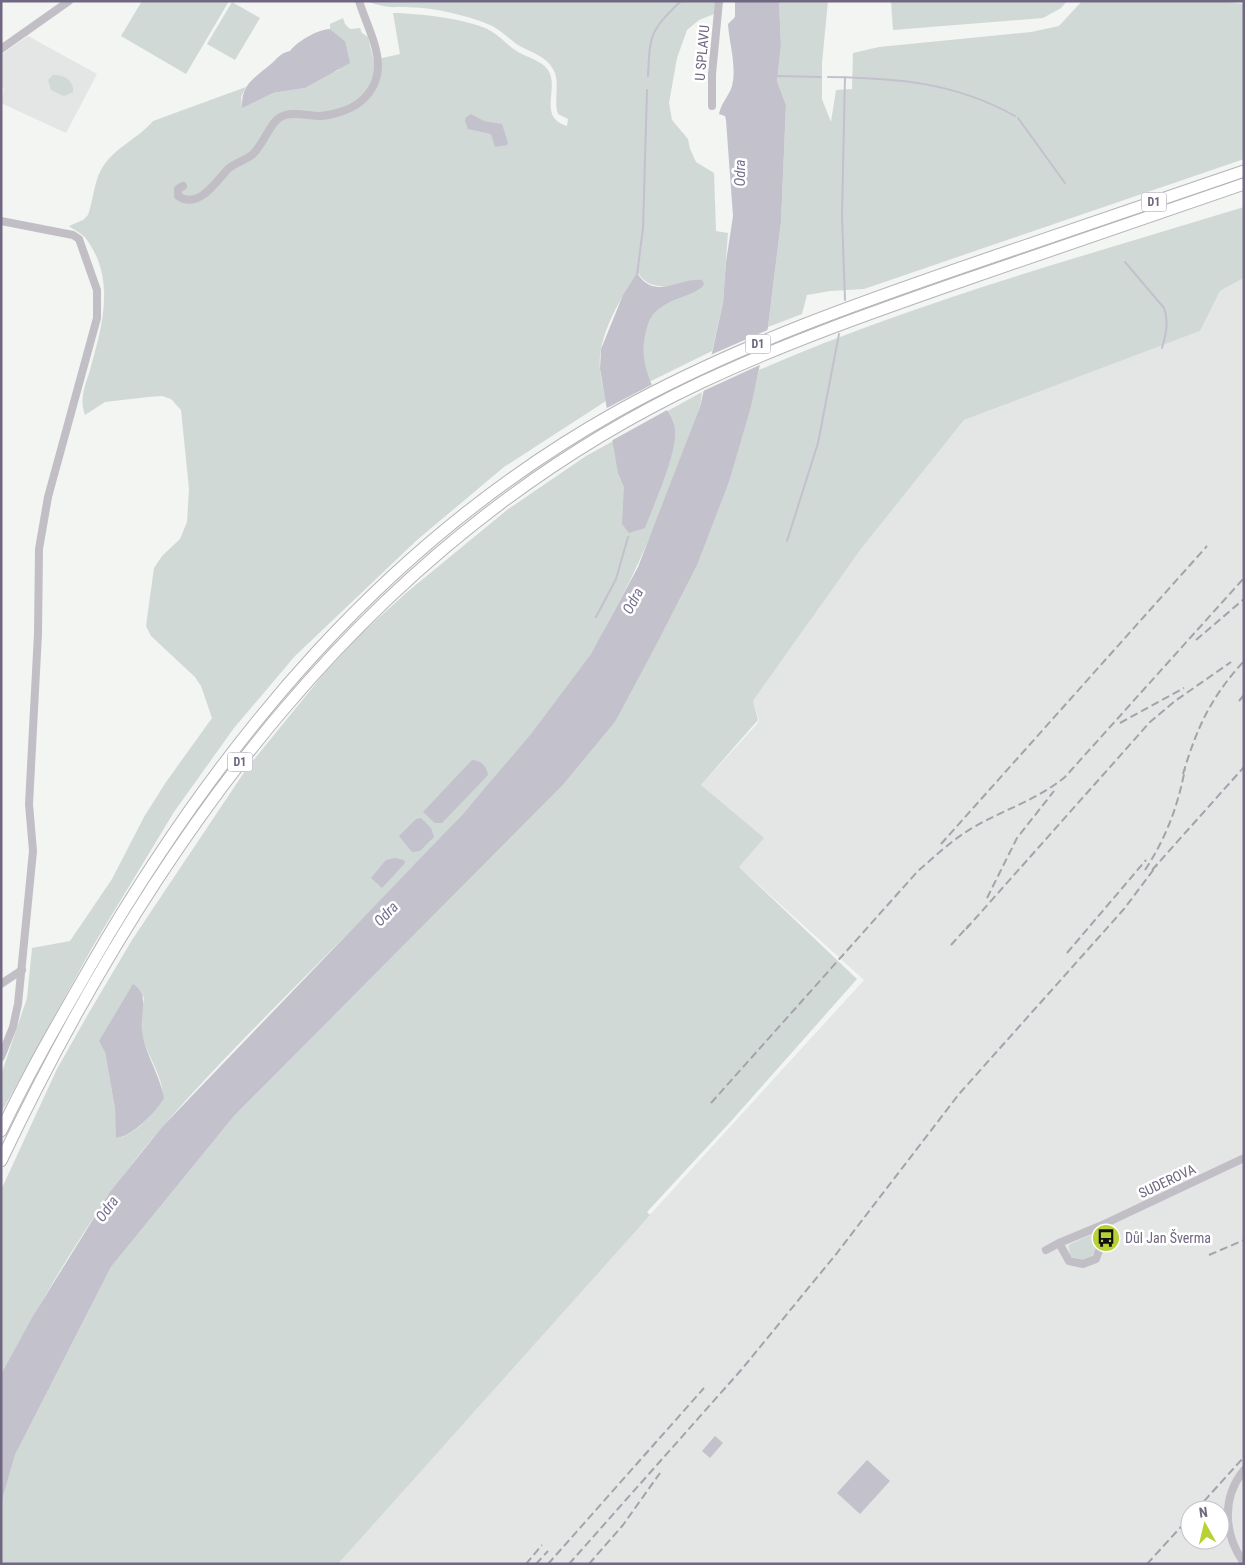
<svg xmlns="http://www.w3.org/2000/svg" width="1245" height="1565" viewBox="0 0 1245 1565" font-family="'Roboto Condensed',sans-serif">
<style>
.built{fill:#e4e5e5;fill-rule:evenodd}
.green{fill:#d1d9d6;fill-rule:evenodd}
.water{fill:#c3c1cc}
.pier{fill:#f2f5f2}
.lines{fill:none;stroke-linecap:round;stroke-linejoin:round}
.stream{stroke:#c3c1cc;stroke-width:2}
.highway-casing{stroke:#b5b3b9;stroke-width:13}
.minor{stroke:#c1bec5;stroke-width:8}
.highway{stroke:#fff;stroke-width:11}
.rail{stroke:#a5a2ab;stroke-width:2;stroke-dasharray:8 4;stroke-linecap:butt}
.labels{text-anchor:middle;stroke-width:5;stroke-linejoin:round;paint-order:stroke}
.shield{fill:#fff;stroke:#9b95a6;stroke-width:1}
.shield-label{font-size:12px;font-weight:bold;fill:#706780}
.street-label{font-size:14px;fill:#706780;stroke:#fff}
.poi-label{font-size:14px;fill:#706780;stroke:#fff;text-anchor:start}
.water-label{font-size:15px;font-style:italic;fill:#787291;stroke:#fff}
</style>
<rect width="100%" height="100%" fill="#f2f5f2"/>
<g class="built">
<polygon points="28,36 97,74 66,133 1,103 4,89 1,88 1,55"/>
<path d="M1244,278V1564H338L594,1276L864,980L739,867L763,838L701,785L757,724L759,720L753,701L861,549L964,420L1200,331L1220,291ZM1190,1510H1220V1540H1190Z"/>
</g>
<g class="green">
<polygon points="142,1 229,1 186,74 121,36"/>
<path d="M367,1H716L714,14L699,20L687,30L677,58L669,103L672,120L688,139L690,149L696,162L714,173L716,231L728,233L723,303L712,351L649,382C641,361 639,324 659,308C671,299 685,295 699,290L697,280C676,285 651,294 638,273C620,299 597,336 600,370C601,380 604,391 606,401L504,467L417,540L295,656L234,728L174,812L93,946L1,1113V1075L27,998L32,948L70,941L112,879L144,817L166,782L212,718L201,686L195,677L151,636L146,626L154,568L162,556L180,539L187,522L189,489L181,410L171,399L162,396L148,397L105,402L85,415C79,399 85,386 90,370C102,327 116,280 87,240C83,234 74,230 69,226L83,220L88,215C93,201 94,183 101,170C113,148 138,139 153,121L246,87L241,97L242,107L273,93L305,88L328,74L339,70L345,41L330,29V24L343,18L345,24L350,29L360,28L362,33L368,37L374,62L378,59L400,54L393,13C416,13 471,19 491,31C501,37 508,46 518,52C527,57 542,61 548,70C560,88 537,117 567,126L568,119L558,114C553,100 561,82 553,69C546,56 530,52 518,45C510,40 503,32 494,27C477,18 443,10 423,8C404,6 385,10 367,1Z"/>
<polygon points="779,1 828,1 822,63 822,99 831,122 836,90 852,89 853,53 879,47 1031,32 1059,26 1082,1 1219,1 1244,4 1244,159 864,289 830,291 807,295 802,314 768,327 781,222 786,105 777,81 781,46"/>
<polygon points="891,1 1067,1 1061,8 1043,18 893,30"/>
<polygon points="232,2 260,18 235,60 207,44"/>
<path d="M53,75C64,75 74,80 73,92L64,96L51,90L48,80Z"/>
<path d="M1244,207V278L1220,291L1200,331L964,420L861,549L753,701L758,720L701,785L764,838L739,867L857,979L733,1119L647,1212L650,1215L338,1564H1V1504L15,1455L111,1267L234,1116L563,785L615,722L730,479L759,370C915,302 1081,257 1244,207Z"/>
<path d="M702,392L700,407C674,478 649,548 613,613C605,627 599,643 590,656C470,831 303,967 163,1126C98,1201 49,1287 1,1374V1190L57,1069L87,1016L132,940L247,768L322,676L361,634L406,593L507,510L586,456ZM144,996C143,1008 140,1022 142,1034C146,1052 159,1071 162,1088C165,1107 133,1137 117,1138L115,1109L105,1052L102,1044Z"/>
<path d="M1092,1234L1096,1238C1097,1249 1095,1255 1085,1261L1070,1256L1069,1245Z"/>
</g>
<g class="water">
<path d="M735,1H779L781,46L777,81L786,105L781,222L768,327L751,406L730,479L697,565L655,647L615,722L563,785L234,1116L111,1267L15,1455L1,1504V1374L33,1316L110,1192L162,1127L462,815L531,734L591,654L638,567L700,407L723,303L726,262L733,216L726,120L725,116L719,114C721,104 727,98 731,89C738,70 729,43 728,24L735,17Z"/>
<path d="M330,29L345,41L350,63L305,88L273,93L242,108C241,83 255,78 271,64C278,58 280,53 290,51C298,41 316,30 330,29Z"/>
<polygon points="471,114 484,121 502,124 508,143 507,145 495,147 491,134 468,129 465,121 466,117"/>
<path d="M637,273C655,301 678,278 702,280L704,284C698,298 658,296 648,324C638,354 646,378 662,403C668,411 674,420 675,430C677,454 654,504 645,528L629,533L622,524L624,487L618,473L600,369L601,349L623,295Z"/>
<path d="M472,760C482,761 486,766 488,775L442,823H435L423,812Z"/>
<polygon points="421,818 431,828 434,837 420,851 412,852 399,836 416,819"/>
<polygon points="395,858 404,860 405,863 382,888 371,878 386,860"/>
<path d="M133,984C150,995 140,1013 142,1031C145,1054 160,1075 164,1098C156,1112 132,1137 116,1138L115,1109L105,1052L99,1041Z"/>
<polygon points="715,1436 723,1443 710,1458 702,1451"/>
<polygon points="867,1460 890,1481 860,1514 837,1493"/>
</g>
<g class="pier">
<polygon points="770,329 762,364 701,392 708,356"/>
<polygon points="653,384 669,409 611,441 605,409"/>
</g>
<g class="lines">
<g class="stream">
<path d="M648,76C650,33 650,31 681,1"/>
<polyline points="776,76 821,77"/>
<path d="M828,77C897,78 954,82 1015,116"/>
<polyline points="845,77 842,216 845,300"/>
<polyline points="1018,118 1065,183"/>
<path d="M1125,262L1164,308C1169,322 1166,334 1162,348"/>
<polyline points="637,275 643,228 647,90"/>
<polyline points="787,541 818,443 839,334"/>
<polyline points="596,617 616,579 628,537"/>
</g>
<defs>
<g id="highway">
<path d="M1,1131C28,1074 60,1019 91,965C221,740 386,541 616,412C736,345 866,300 995,256C1078,228 1161,199 1244,171"/>
<path d="M1,1161C155,837 368,540 700,383C785,343 873,312 962,281C1056,249 1150,217 1244,184"/>
</g>
</defs>
<use href="#highway" class="highway-casing"/>
<g class="minor">
<polyline points="1,49 69,1"/>
<polyline points="712,106 712,74 719,1"/>
<path d="M183,186L178,189V196C198,210 216,182 227,170C233,163 245,161 253,154C262,145 266,133 274,123C285,108 305,116 321,116C333,115 350,110 360,102C395,73 370,36 359,1"/>
<polyline points="1,221 73,235 79,239 97,290 97,318 48,497 39,549 38,634 29,804 33,851 18,1004 13,1027 1,1057"/>
<polyline points="1,984 22,970"/>
<polyline points="1100,1226 1100,1248 1096,1259 1083,1264 1069,1261 1059,1243 1100,1226 1244,1158"/>
<polyline points="1046,1250 1059,1243"/>
<path d="M1244,1470C1221,1498 1224,1535 1244,1563"/>
</g>
<use href="#highway" class="highway"/>
<g class="rail">
<polyline points="1196,640 1244,599"/>
<polyline points="1239,701 1244,695"/>
<polyline points="1120,723 1184,688"/>
<path d="M1183,774C1197,727 1211,697 1244,661"/>
<polyline points="941,844 1207,546"/>
<path d="M1145,870C1166,838 1178,806 1185,769"/>
<polyline points="1152,870 1244,767"/>
<polyline points="987,898 1017,838 1054,791"/>
<polyline points="966,929 1150,722 1175,701 1231,662"/>
<polyline points="951,945 969,925"/>
<polyline points="1067,953 1146,860"/>
<path d="M711,1103L917,872C935,856 953,839 974,827C1005,809 1037,800 1065,777L1244,578"/>
<polyline points="1209,1255 1244,1240"/>
<polyline points="1196,1510 1244,1457"/>
<polyline points="526,1564 542,1545"/>
<polyline points="536,1564 548,1551"/>
<polyline points="548,1564 704,1388"/>
<polyline points="569,1564 742,1369 837,1253 959,1094 1124,909 1157,865"/>
<polyline points="589,1564 623,1525 660,1473"/>
<polyline points="1147,1564 1190,1517"/>
</g>
</g>
<defs>
<symbol id="bus-disc" viewBox="-11 -11 22 22"><circle r="9.5" fill="#b8d235" stroke="#fff"/><path d="M-5-6H5V4H4V6H2V4H-2V6H-4V4H-5ZM-3.5-4V0h7V-4ZM-3.5 1.2v1.5H-2V1.2ZM2 1.2v1.5H3.5V1.2Z" fill="#111"/></symbol>
</defs>
<g fill-rule="evenodd">
<use href="#bus-disc" x="1090" y="1222" width="32" height="32"/>
</g>
<g class="labels">
<g class="shield">
<rect x="1141.5" y="192.5" width="25" height="19" rx="4"/>
<rect x="745.5" y="334.5" width="25" height="19" rx="4"/>
<rect x="227.5" y="752.5" width="25" height="19" rx="4"/>
</g>
<g class="shield-label">
<text x="1154" y="206">D1</text>
<text x="758" y="348">D1</text>
<text x="240" y="766">D1</text>
</g>
<g class="street-label">
<text transform="translate(702 53) rotate(-85)" y="5">U SPLAVU</text>
<text transform="translate(1167 1181) rotate(-25)" y="5">SUDEROVA</text>
</g>
<g class="poi-label">
<text x="1125" y="1243">Důl Jan Šverma</text>
</g>
<g class="water-label">
<text transform="translate(740 173) rotate(-90)" y="5">Odra</text>
<text transform="translate(633 601) rotate(-62)" y="5">Odra</text>
<text transform="translate(386 914) rotate(-46)" y="5">Odra</text>
<text transform="translate(107 1209) rotate(-54)" y="5">Odra</text>
</g>
</g>
<rect width="1245" height="1565" fill="none" stroke="#706780" stroke-width="5"/>
<g transform="translate(1205 1525) rotate(352)"><circle r="24" fill="#ffffff" stroke="#c6c2cc"/>
<path d="M0-4L9 19L0 12L-9 19Z" fill="#b8d235"/>
<text y="-8" font-size="14" font-weight="bold" text-anchor="middle" fill="#706780">N</text>
</g>
</svg>
